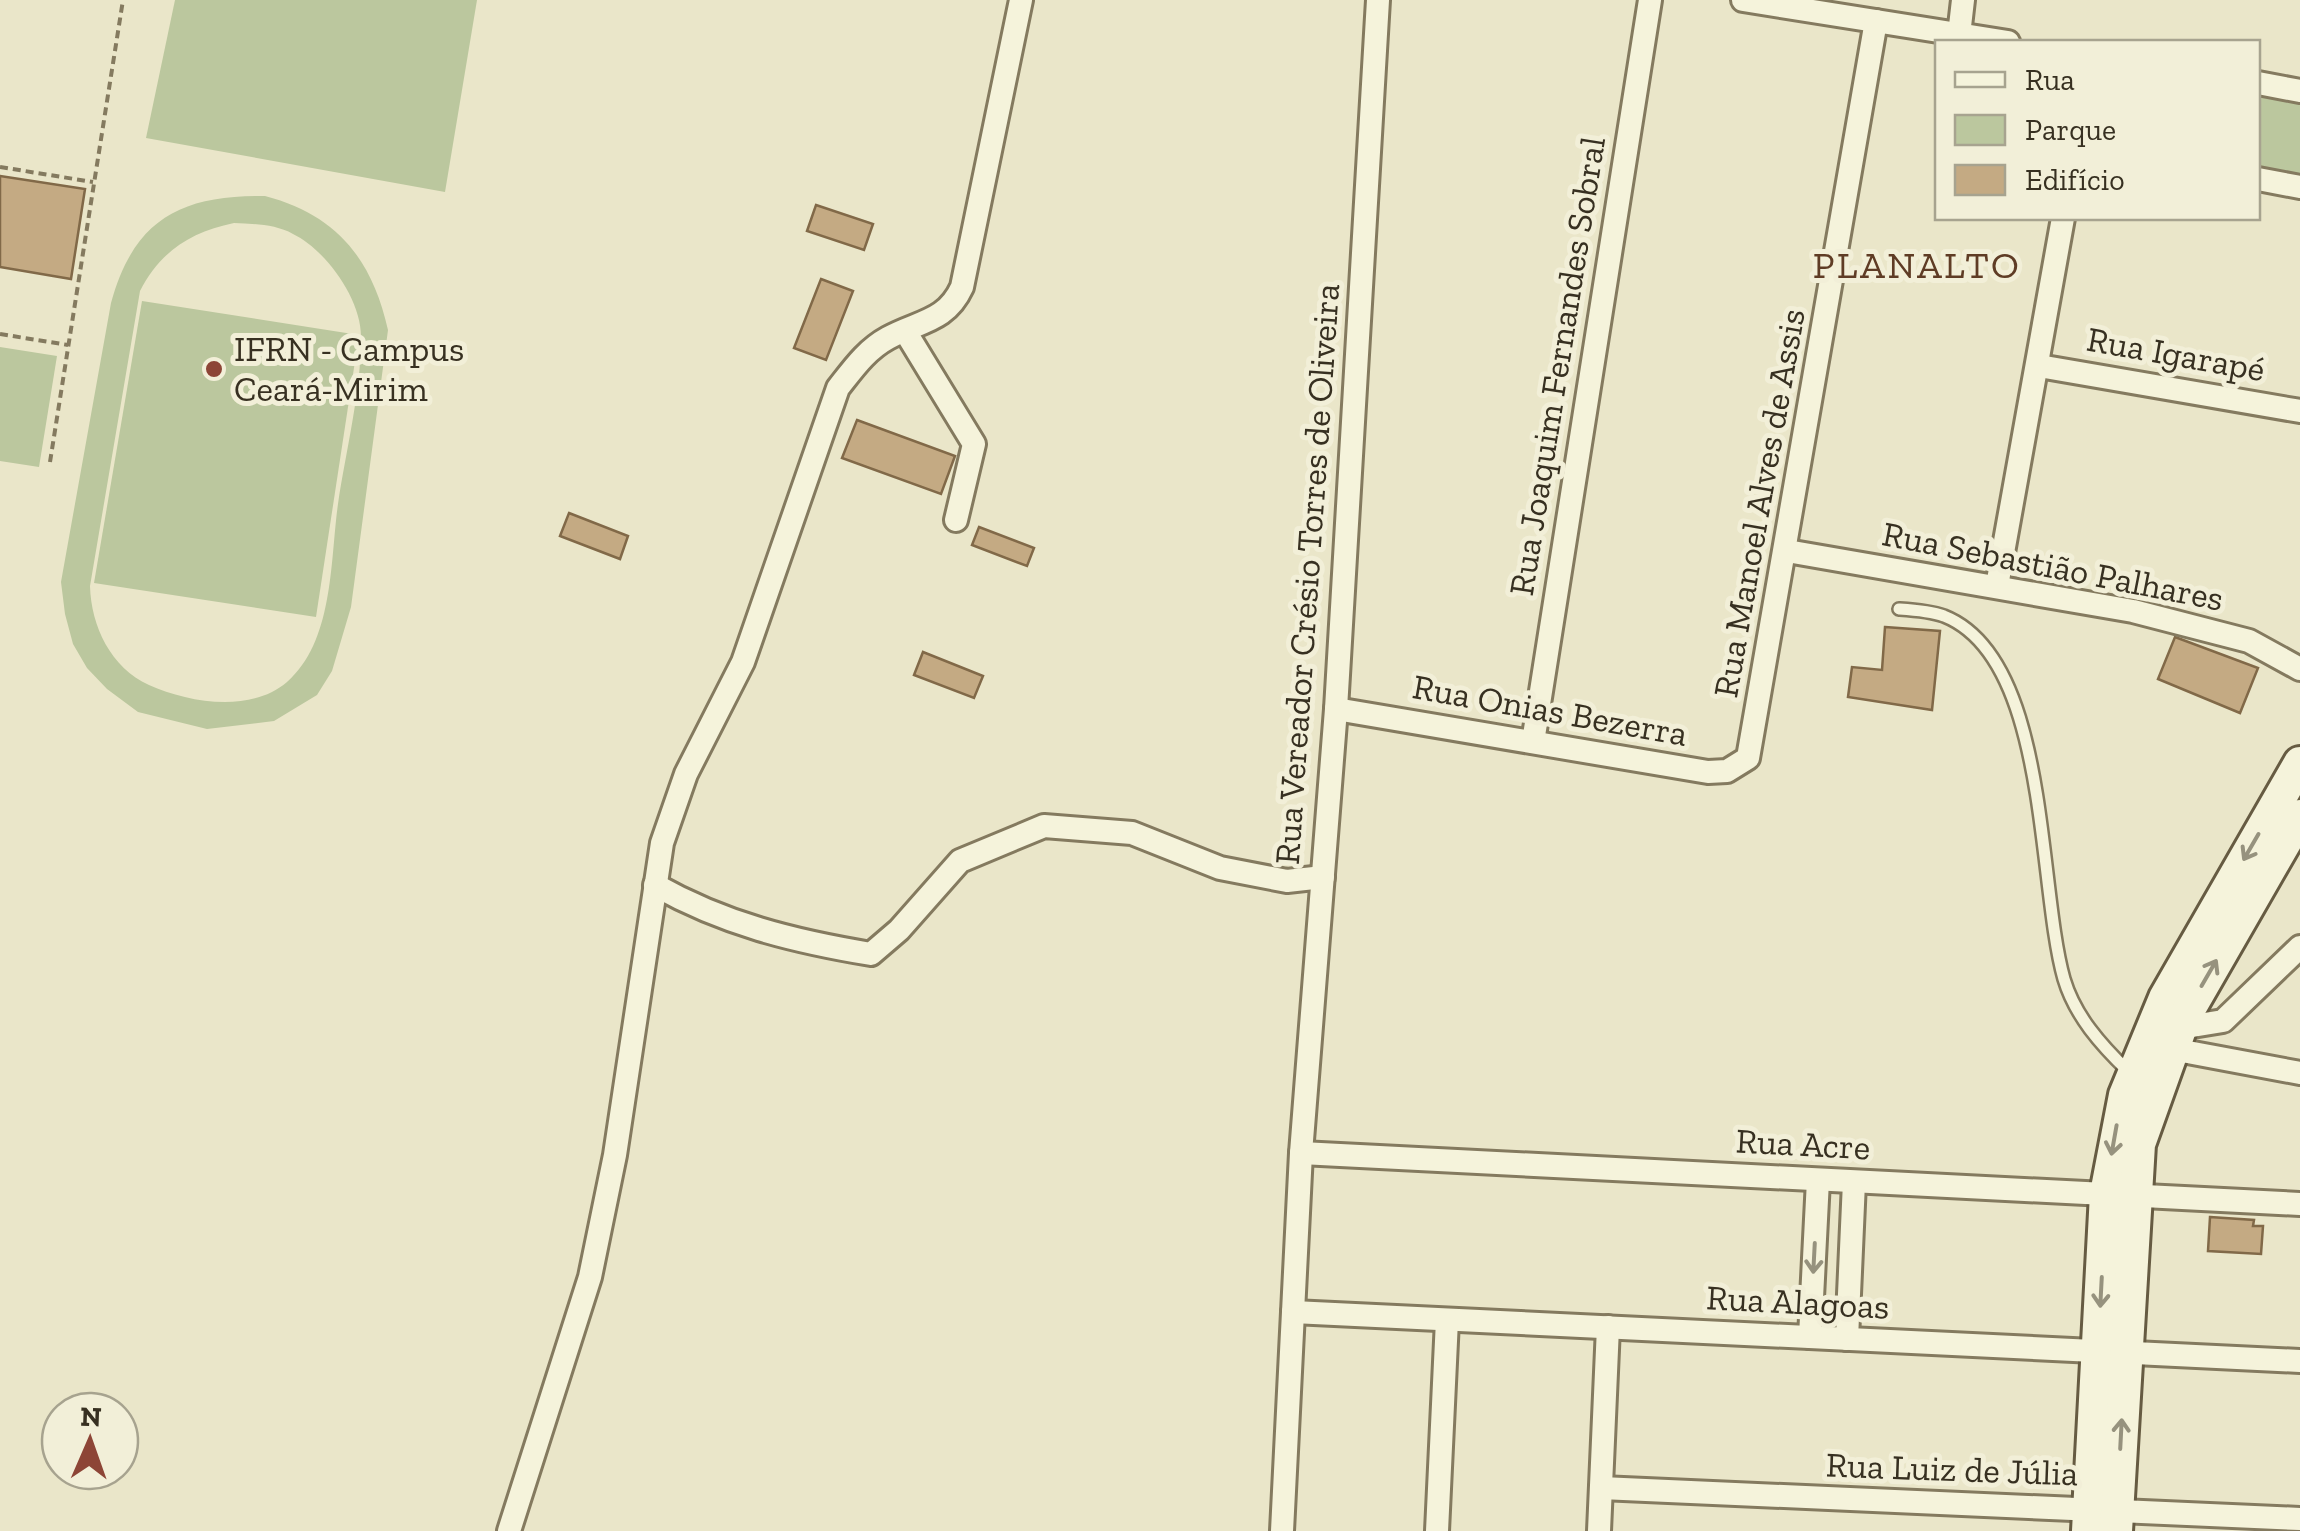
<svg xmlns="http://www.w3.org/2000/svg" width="2300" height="1531" viewBox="0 0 2300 1531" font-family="'Zilla Slab',serif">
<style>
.green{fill:#bbc79e;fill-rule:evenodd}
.building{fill:#c4aa83;stroke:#816948;stroke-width:2.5}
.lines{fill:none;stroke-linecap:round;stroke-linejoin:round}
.lane-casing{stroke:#847a5f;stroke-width:16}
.street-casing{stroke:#847a5f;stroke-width:28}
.secondary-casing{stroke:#665b42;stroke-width:38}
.path{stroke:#847a5f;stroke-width:4;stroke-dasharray:8 5;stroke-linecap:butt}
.lane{stroke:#f5f3db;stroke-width:11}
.street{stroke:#f5f3db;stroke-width:22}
.secondary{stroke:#f5f3db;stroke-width:32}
.oneway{stroke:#96927e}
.poi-dot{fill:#8d4536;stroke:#f2efd8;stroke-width:4}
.labels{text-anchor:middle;stroke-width:10;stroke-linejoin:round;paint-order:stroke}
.poi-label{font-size:35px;fill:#373021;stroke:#f2efd8;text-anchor:start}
.street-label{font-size:35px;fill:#373021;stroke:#f2efd8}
.neighbourhood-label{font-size:38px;letter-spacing:2.5px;fill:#5f3c25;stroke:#f2efd8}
</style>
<rect width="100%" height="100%" fill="#eae6c9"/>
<g class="green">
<polygon points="175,0 477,0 445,192 146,138"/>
<polygon points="2258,94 2300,103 2300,176 2258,168"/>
<path d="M265,196C337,215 372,259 388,330L351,607L332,671L317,695L274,721L207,729L138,712L107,689L87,668L73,644L65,614L61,582L111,303C134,219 181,195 265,196ZM234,223C253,224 275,224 293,234C326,250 362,300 361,338C361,392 346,450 338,504C330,561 334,641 287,682C251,713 189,703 149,685C111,668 91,626 90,586L140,291C160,252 190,232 234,223Z"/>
<polygon points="142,301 359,335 316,617 94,583"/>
<polygon points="0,347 57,356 39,467 0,461"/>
</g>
<g class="building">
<polygon points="0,176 85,189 71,279 0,267"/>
<polygon points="816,205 873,224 864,250 807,231"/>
<polygon points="821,279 853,291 826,360 794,348"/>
<polygon points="857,420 955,456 941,494 842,458"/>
<polygon points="569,513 628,536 620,559 560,536"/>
<polygon points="979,527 1034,548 1027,566 972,545"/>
<polygon points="1885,627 1940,631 1932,710 1848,697 1852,667 1882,670"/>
<polygon points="2175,637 2258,668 2240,713 2158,679"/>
<polygon points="923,652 983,676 974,698 914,675"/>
<polygon points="2210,1217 2254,1220 2253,1226 2263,1226 2261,1254 2208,1251"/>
</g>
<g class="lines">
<defs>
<path id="lane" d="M1899,609C1914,610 1930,611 1944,616C2050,658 2037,884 2064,979C2075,1016 2101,1045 2128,1071"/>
<g id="street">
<polyline points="1743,0 2008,42"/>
<polyline points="1959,35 1963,0"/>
<polyline points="2258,83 2300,91"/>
<polyline points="2258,179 2300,187"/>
<polyline points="905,331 974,444 956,520"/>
<polyline points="2039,366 2300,411"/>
<polyline points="1787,551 2133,611 2249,641 2300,669"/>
<polyline points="1997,586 2063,218"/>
<polyline points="1336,709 1708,772 1727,771 1748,758 1876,21"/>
<polyline points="1533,742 1650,0"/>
<path d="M655,885C724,924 793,941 871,954L899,930L960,861L1044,826L1132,833L1220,868L1287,881L1323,877"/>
<polyline points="2180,1028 2223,1021 2300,947"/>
<polyline points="2161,1047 2300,1073"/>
<polyline points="1301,1153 2300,1204"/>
<polyline points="1293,1312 2300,1361"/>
<polyline points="1810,1337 1818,1180"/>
<polyline points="1847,1339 1854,1182"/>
<polyline points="1601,1488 2300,1519"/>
<path d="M509,1531L590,1277L615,1155L662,843L686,774L743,662L838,388C853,369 866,350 888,338C919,321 946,322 962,287L1021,0"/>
<polyline points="1282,1531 1301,1153 1336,709 1378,0"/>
<polyline points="1437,1531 1447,1320"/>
<polyline points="1599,1531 1608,1327"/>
</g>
<g id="secondary">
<polyline points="2088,1531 2106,1194 2125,1095 2165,998 2300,763"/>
<polyline points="2116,1531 2139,1144 2184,1018 2300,816"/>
</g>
</defs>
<use href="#lane" class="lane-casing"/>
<use href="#street" class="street-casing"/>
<use href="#secondary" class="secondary-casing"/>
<g class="path">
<polyline points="0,167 93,182"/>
<polyline points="0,334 68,345"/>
<polyline points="50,462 123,0"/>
</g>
<use href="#lane" class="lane"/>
<use href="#street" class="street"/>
<use href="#secondary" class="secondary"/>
</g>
<defs><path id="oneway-shaft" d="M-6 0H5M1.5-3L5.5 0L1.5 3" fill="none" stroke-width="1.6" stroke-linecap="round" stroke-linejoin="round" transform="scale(2.5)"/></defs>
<g class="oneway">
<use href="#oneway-shaft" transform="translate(2251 847) rotate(120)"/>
<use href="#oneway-shaft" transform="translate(2209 973) rotate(-60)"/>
<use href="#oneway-shaft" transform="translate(2114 1140) rotate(100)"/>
<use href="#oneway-shaft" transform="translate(1814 1258) rotate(93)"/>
<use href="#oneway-shaft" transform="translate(2101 1292) rotate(93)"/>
<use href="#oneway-shaft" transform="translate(2121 1434) rotate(-87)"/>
</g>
<circle class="poi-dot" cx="214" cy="369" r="10"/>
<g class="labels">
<g class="poi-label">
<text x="234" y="361">IFRN - Campus<tspan x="234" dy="40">Ceará-Mirim</tspan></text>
</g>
<g class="street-label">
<text transform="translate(2176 354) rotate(10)" y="12">Rua Igarapé</text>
<text transform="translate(1557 366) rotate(-81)" y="12">Rua Joaquim Fernandes Sobral</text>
<text transform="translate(1759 503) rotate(-80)" y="12">Rua Manoel Alves de Assis</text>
<text transform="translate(2053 566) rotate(11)" y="12">Rua Sebastião Palhares</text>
<text transform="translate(1307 574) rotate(-86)" y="12">Rua Vereador Crésio Torres de Oliveira</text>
<text transform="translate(1550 710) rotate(10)" y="12">Rua Onias Bezerra</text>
<text transform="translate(1803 1144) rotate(3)" y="12">Rua Acre</text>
<text transform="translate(1798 1302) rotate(3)" y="12">Rua Alagoas</text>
<text transform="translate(1952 1469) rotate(2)" y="12">Rua Luiz de Júlia</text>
</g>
<g class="neighbourhood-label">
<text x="1917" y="278">PLANALTO</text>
</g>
</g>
<rect x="1935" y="40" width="325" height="180" fill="#f2efd8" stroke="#a7a38f" stroke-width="2.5"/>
<rect x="1955" y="72" width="50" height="15" fill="#f5f3db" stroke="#a7a38f" stroke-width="2.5"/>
<text x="2025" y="90" font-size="30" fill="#373021">Rua</text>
<rect x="1955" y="115" width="50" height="30" fill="#bbc79e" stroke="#a7a38f" stroke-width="2.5"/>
<text x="2025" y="140" font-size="30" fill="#373021">Parque</text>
<rect x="1955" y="165" width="50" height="30" fill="#c4aa83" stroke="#a7a38f" stroke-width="2.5"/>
<text x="2025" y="190" font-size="30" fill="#373021">Edifício</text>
<g transform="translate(90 1441) rotate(2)"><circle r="48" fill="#f2efd8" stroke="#a7a38f" stroke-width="2.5"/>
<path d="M0-8L18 38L0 25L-18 38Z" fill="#8d4536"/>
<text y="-15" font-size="28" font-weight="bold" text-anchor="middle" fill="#373021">N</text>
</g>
</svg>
